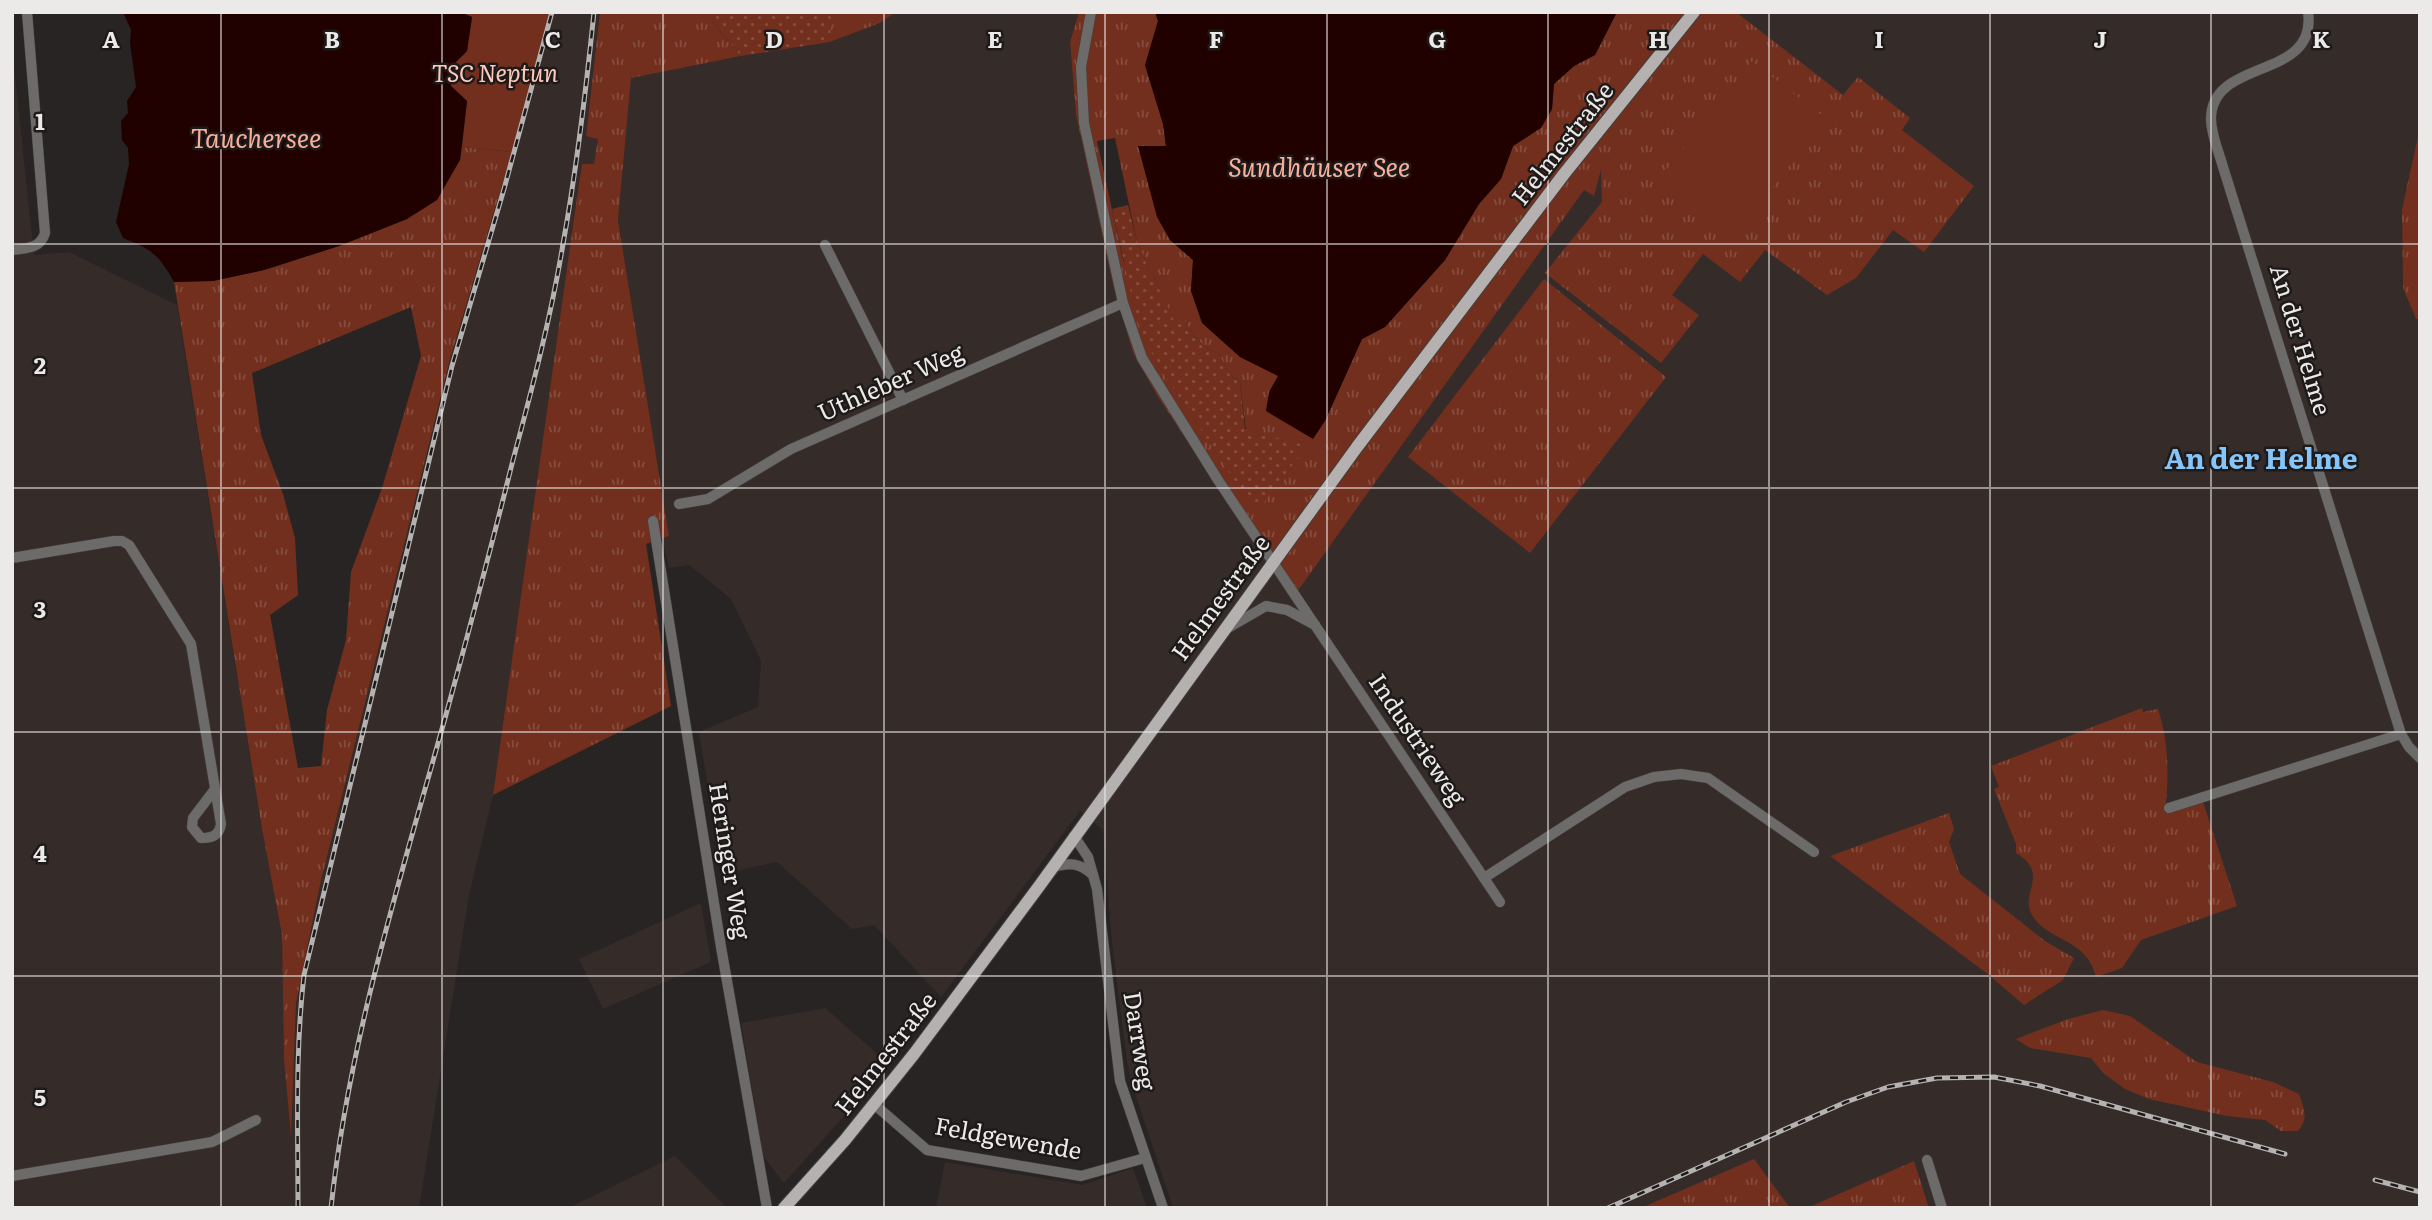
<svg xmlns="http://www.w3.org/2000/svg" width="2432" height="1220" viewBox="0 0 2432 1220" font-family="Literata,serif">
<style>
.built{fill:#352b29}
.grass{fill:url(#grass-tufts);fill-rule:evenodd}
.park{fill:url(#park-dots)}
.garden{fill:#722f1e}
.water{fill:#210000}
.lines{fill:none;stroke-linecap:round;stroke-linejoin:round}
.minor-casing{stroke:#43403f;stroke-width:11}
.major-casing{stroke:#43403f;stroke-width:14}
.minor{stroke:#6c6b6a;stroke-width:10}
.major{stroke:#b5b1b0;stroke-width:12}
.rail-casing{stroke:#b5b3b2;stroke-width:5}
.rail{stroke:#1e1a1a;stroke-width:2.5;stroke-dasharray:8;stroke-linecap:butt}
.grid{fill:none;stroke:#eceae9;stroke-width:2;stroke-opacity:0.55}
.labels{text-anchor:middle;stroke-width:5;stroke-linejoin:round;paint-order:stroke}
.park-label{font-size:24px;font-style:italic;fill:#fcc9bb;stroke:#1e1a1a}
.street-label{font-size:24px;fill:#eceae9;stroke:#1e1a1a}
.water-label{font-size:26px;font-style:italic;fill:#f9ae9b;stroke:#1e1a1a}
.quarter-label{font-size:28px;font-weight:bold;fill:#86c5fa;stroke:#1e1a1a}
.grid-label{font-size:23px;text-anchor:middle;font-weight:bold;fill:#eceae9;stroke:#1e1a1a;stroke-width:5;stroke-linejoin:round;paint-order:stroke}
</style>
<defs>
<pattern id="grass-tufts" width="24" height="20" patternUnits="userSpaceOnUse" patternTransform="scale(1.75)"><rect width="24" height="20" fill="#722f1e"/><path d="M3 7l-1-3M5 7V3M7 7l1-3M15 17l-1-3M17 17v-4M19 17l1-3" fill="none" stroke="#864d3f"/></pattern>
<pattern id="park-dots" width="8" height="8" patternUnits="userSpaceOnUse" patternTransform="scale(1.75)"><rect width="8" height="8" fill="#722f1e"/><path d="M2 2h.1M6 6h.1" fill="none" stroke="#864d3f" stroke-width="1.8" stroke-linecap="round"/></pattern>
</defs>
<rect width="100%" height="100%" fill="#272423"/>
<g class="built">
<polygon points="550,12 600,12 586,135 598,139 594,164 582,165 493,795 469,895 419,1208 12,1208 12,47 34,255 69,252 177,305 262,829 282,935 284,1059 291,1128 296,1003 320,885 450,359 512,152"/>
<polygon points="896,12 1079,12 1070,42 1076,115 1113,285 1133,353 1292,599 1584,189 1593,196 1602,167 1724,12 2420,12 2420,127 2402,209 2403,288 2416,319 2420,319 2420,1208 1173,1208 1131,1081 1127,1062 1112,943 1103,830 1080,811 941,997 874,925 852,929 777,862 722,874 699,732 758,707 761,661 731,599 689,565 669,568 662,539 669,536 618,220 631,77 741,56 830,42 880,23"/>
<polygon points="701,903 711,962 603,1009 579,959"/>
<polygon points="825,1008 890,1065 784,1183 763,1156 741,1023"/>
<polygon points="675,1156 727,1208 568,1208"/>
<polygon points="945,1162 1083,1185 1133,1168 1147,1208 936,1208"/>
</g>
<g class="grass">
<polygon points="600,12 712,12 712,21 741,56 631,78 618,220 669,536 646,544 671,706 493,795 577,197 582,164 594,164 598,139 586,136"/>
<polygon points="840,12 896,12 880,23 830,42 830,14"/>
<path d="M1079,12H1155L1158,21L1145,65L1163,124L1166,147L1138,146L1170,240L1193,260L1191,291L1240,357L1279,376L1269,392L1325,421L1362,339L1385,327L1445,260L1479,204L1501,179L1513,146L1541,127L1552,109L1554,84L1574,66L1595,55L1617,12H1736L1843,95L1858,77L1910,118L1902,130L1974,186L1924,252L1893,230L1856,278L1827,295L1765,250L1740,282L1703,254L1672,295L1699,315L1661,363L1545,273L1602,202L1601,170L1594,196L1584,190L1292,599L1158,397L1133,353L1113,285L1076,115L1070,42ZM1115,138L1137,242L1175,324L1184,320L1195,337L1208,349L1219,354L1230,375L1240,382L1256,512L1156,362L1123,260L1097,141Z"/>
<polygon points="2420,127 2420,319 2416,319 2403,288 2402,209"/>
<path d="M462,147L512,152L450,359L320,885L296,1003L291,1136L284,1059L282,935L262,829L174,282L213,281L264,270L339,246L407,219L460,160ZM411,307L421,356L382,488L351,572L346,640L327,710L321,766L298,768L270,615L298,595L295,538L283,494L261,435L252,373Z"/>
<polygon points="1544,279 1666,377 1530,553 1408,457"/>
<path d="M2142,708L2143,712L2158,709C2169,742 2169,778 2165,813L2203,802L2237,906L2141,940L2122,968L2096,977C2087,938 2048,942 2032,915C2019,893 2051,874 2016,853V844L1994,789L1999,787L1991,766Z"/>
<polygon points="1949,813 1954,829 1949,842 1960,874 2045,941 2074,958 2063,980 2024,1005 1989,975 1830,856"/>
<path d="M2103,1010L2130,1016L2197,1062L2273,1082L2299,1094C2304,1109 2309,1118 2298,1131H2281L2265,1120L2227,1116L2149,1099L2125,1089L2103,1073L2091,1058L2030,1048L2016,1039L2068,1019Z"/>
<polygon points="1754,1159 1790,1208 1641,1208"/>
<polygon points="1914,1161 1929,1208 1807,1208"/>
</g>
<g class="park">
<polygon points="712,12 831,12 830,42 741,56 712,21"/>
<polygon points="1128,205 1137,242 1175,323 1184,320 1195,337 1208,349 1219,354 1230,375 1240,382 1245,429 1307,446 1256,513 1156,362 1138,324 1112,209"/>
</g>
<g class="garden">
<polygon points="460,12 550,12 512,152 462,147 467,101 451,86 450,68 467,51 472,17"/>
<polygon points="1752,61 1826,119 1737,232 1663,174"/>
</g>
<g class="water">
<path d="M123,12H460L472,17L467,51L450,68L451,86L467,101L460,160L437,200L407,219L339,246L264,270L213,281L174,282C158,254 153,250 123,238L116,222L129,164L128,148L122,140L121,121L128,113L127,101L136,87L130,43L131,30Z"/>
<polygon points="1155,12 1617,12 1595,55 1574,66 1554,84 1552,109 1541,128 1513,146 1501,179 1479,204 1445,260 1385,327 1362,339 1325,421 1313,439 1266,411 1269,392 1278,376 1240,357 1202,323 1191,291 1193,260 1170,240 1157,217 1138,146 1166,146 1163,124 1145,65 1158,21"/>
</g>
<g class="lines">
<defs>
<g id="minor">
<polyline points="1091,12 1081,67 1084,123 1123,303 1142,358 1218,480 1500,902"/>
<path d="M2308,12C2318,81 2211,57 2211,119C2211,135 2219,152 2223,167L2401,734L2409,747L2420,758"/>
<polyline points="825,245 903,400"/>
<path d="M12,250C27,248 40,249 45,233L27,12"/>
<polyline points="679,504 708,499 791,449 1123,303"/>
<polyline points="653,521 721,947 767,1208"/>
<path d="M12,558L114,541H122L129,545L191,644L221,824C219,836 212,838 201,838L192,827L193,818L215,789"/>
<polyline points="1228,628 1266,606 1287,610 1315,625"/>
<polyline points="2169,808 2401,734"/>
<polyline points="1074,836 1088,857 1097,889 1120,1081 1163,1208"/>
<path d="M1053,867C1070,862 1080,863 1093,875"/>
<polyline points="1484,878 1625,787 1654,777 1681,774 1708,778 1814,852"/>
<polyline points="875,1105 927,1150 1081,1176 1145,1158"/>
<polyline points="1927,1160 1942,1208"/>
<polyline points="12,1176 212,1142 256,1120"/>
</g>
<polyline id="major" points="784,1208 845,1140 914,1054 1040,885 1357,447 1564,174 1694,12"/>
</defs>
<use href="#minor" class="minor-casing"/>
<use href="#major" class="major-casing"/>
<use href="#minor" class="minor"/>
<use href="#major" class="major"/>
<defs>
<g id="rail">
<polyline points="2375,1180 2420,1192"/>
<path d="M298,1208C298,1130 295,1052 304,975L452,366L504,189L552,12"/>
<path d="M331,1208C349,1038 402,874 447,711C470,627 492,544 513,460C532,389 551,317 563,244C577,167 586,90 594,12"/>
<polyline points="1608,1208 1846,1102 1888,1087 1937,1078 1994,1077 2040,1086 2285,1154"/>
</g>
</defs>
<use href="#rail" class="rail-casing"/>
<use href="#rail" class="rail"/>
</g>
<path class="grid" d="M221,12V1208M442,12V1208M663,12V1208M884,12V1208M1105,12V1208M1327,12V1208M1548,12V1208M1769,12V1208M1990,12V1208M2211,12V1208M12,244H2420M12,488H2420M12,732H2420M12,976H2420"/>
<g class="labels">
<g class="park-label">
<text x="495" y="82">TSC Neptun</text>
</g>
<g class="street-label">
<text transform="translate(1563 144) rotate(-52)" y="8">Helmestraße</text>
<text transform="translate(2300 340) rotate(73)" y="8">An der Helme</text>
<text transform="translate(891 383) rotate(-24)" y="8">Uthleber Weg</text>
<text transform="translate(1221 598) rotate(-54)" y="8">Helmestraße</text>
<text transform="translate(1417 740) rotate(56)" y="8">Industrieweg</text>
<text transform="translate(729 861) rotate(81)" y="8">Heringer Weg</text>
<text transform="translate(1139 1041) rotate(81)" y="8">Darrweg</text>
<text transform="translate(886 1054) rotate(-52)" y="8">Helmestraße</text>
<text transform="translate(1008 1139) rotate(10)" y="8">Feldgewende</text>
</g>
<g class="water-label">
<text x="256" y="148">Tauchersee</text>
<text x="1319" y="177">Sundhäuser See</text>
</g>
<g class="quarter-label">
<text x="2261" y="469">An der Helme</text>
</g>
</g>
<g class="grid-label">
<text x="111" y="48">A</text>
<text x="332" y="48">B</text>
<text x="553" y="48">C</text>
<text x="774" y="48">D</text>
<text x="995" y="48">E</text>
<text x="1216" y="48">F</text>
<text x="1437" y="48">G</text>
<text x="1658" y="48">H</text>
<text x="1879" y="48">I</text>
<text x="2100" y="48">J</text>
<text x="2321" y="48">K</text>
<text x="40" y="130">1</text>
<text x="40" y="374">2</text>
<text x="40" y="618">3</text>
<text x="40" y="862">4</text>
<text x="40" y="1106">5</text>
</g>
<rect width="2432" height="1220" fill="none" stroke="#eceae9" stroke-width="28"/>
</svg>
